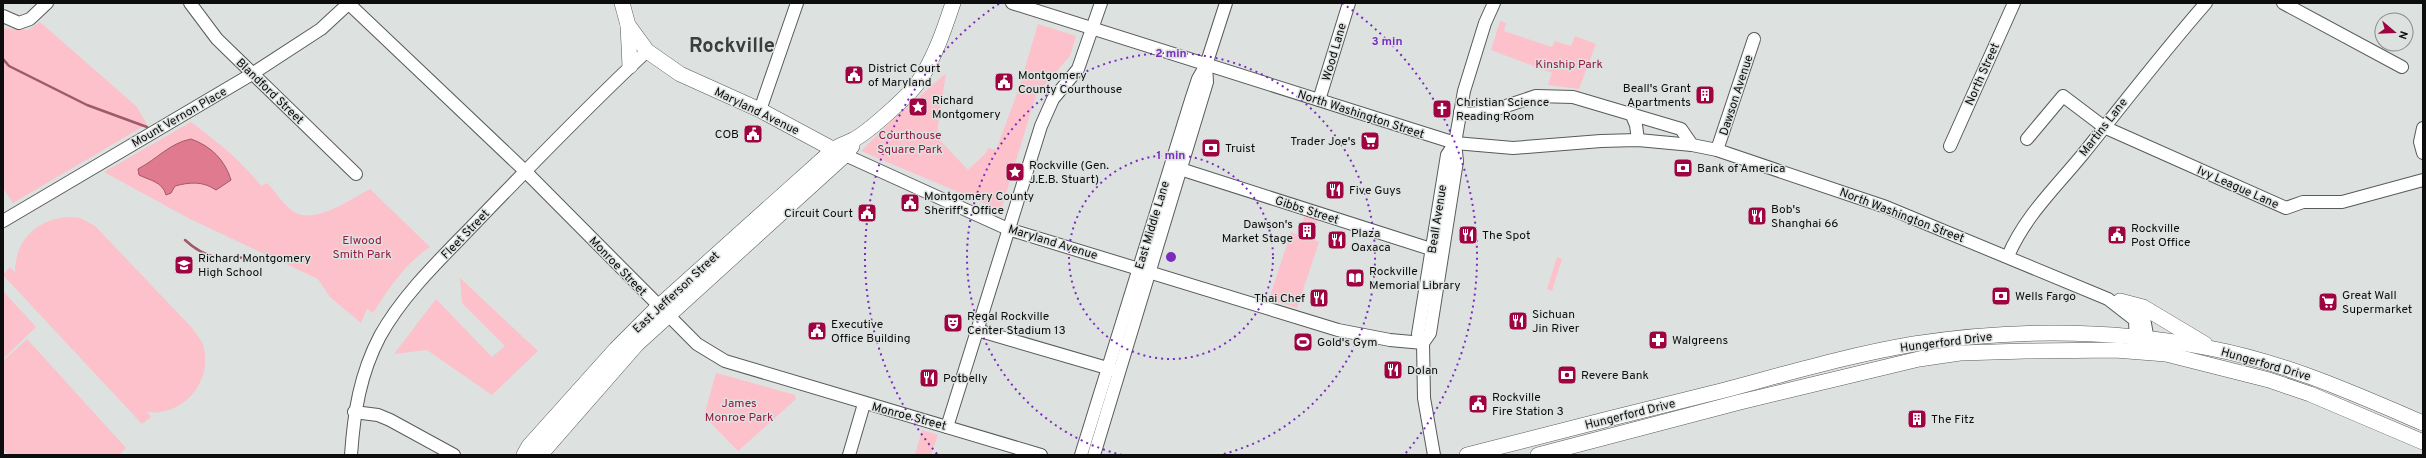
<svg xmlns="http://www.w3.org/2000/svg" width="2426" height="458" viewBox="0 0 2426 458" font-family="Overpass,sans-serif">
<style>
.green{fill:#fcc1ca}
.water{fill:#e07a8e;stroke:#a05967}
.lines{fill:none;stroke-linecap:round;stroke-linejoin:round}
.stream{stroke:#a05967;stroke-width:2.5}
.minor-casing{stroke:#575b5a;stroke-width:14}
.major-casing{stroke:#575b5a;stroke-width:16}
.minor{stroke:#fff;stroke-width:12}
.major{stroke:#fff;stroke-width:15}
.ring{fill:none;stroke:#7b2cbf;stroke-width:2;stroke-dasharray:2 4}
.labels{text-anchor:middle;stroke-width:3;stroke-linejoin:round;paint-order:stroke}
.street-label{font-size:12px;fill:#0c0d0c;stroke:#dde2e0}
.park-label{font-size:12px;fill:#951b42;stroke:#dde2e0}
.poi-label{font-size:12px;fill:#0c0d0c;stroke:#dde2e0;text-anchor:start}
.town-label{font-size:20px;font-weight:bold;fill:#3b3e3d;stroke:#dde2e0}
.centre{fill:#7b2cbf;stroke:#dde2e0;stroke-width:2}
.ring-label{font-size:12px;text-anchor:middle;font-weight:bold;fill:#7b2cbf;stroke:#dde2e0;stroke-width:3;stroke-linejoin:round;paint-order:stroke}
</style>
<rect width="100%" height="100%" fill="#dde2e0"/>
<g class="green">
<polygon points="1500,21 1506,23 1504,31 1552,47 1555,41 1571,46 1575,36 1596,44 1579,89 1548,85 1552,73 1491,50"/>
<polygon points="40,22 136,106 147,124 13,203 3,188 3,28 28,30"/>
<polygon points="1038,24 1076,36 1070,56 1036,95 1001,210 861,151 896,117 946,73 937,133 939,139 968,170 986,153 988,148 996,150 1018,91"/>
<path d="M191,122C216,141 241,160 261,186L267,183C275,191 284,206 294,212C315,225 351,199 370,189L430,247C406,263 388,289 373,313L367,309L361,323L330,297L318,279L190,219L104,172Z"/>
<polygon points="1305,215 1318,219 1312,239 1319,242 1297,308 1269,299 1291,232 1298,235"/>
<path d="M68,217L80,218L95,226L193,329C196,334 201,339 203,345C214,381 183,417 147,412L151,417L142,424L3,275L10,267L15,273C15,241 35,220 68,217Z"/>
<polygon points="1557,257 1562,259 1552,291 1547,289"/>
<polygon points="460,278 538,351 492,395 427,350 394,354 436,299 492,357 505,346 462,303"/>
<polygon points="3,291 36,327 3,359"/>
<polygon points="27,339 126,448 119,455 9,455 3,449 3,361"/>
<polygon points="716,373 795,395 796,399 738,451 704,416"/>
<polygon points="922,430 938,435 931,455 915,455"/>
</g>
<path class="water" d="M191,139C211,146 225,160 231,180L216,190C203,181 190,182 175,186L171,193L166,195C163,182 149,180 139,175L138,169C157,159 170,143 191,139Z"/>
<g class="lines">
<g class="stream">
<polyline points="3,59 9,66 87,105 147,127"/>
<path d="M185,240C208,261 223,259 251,257"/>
</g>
<defs>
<g id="minor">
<polyline points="190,3 217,39 356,174"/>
<polyline points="348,3 525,171 697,344 725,361 1041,455"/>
<polyline points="1012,3 1455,143 1513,148 1601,141 1638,140 1692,145 1717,150 1886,207 2108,299 2135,320 2136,346"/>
<polyline points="2283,3 2402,67"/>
<polyline points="3,16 19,23 30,19 47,3"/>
<polyline points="1319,100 1349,3"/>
<polyline points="760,110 797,3"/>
<polyline points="1460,112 1469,114 1488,112 1536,96 1573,97 1681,129 1692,145"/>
<polyline points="1631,113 1636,125 1638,140"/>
<polyline points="2423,128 2420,142 2423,153"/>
<polyline points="2027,139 2063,96 2104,127 2286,208 2303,202 2342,202 2423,180"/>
<polyline points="1950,146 2014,3"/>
<polyline points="1717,150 1754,39"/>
<polyline points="845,155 1008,229 1338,330 1390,340 1423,343"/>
<polyline points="1174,167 1440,252"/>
<polyline points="3,221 252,74 321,29 348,4"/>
<path d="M2008,256C2025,216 2056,187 2083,154C2124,103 2163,52 2206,3"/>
<polyline points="2130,306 2144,318 2149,346"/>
<polyline points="977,330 1114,370"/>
<polyline points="1423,343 1430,333 1457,161 1455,143 1464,91 1485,23 1494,3"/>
<polyline points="354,412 378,415 390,420 454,455"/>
<polyline points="947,427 1041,126 1053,99 1078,69 1101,3"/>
<path d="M351,455C354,412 360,374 380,336C405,291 445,255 480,218C534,162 589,105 647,51"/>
<polyline points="849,455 864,404"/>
<polyline points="1081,455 1191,100 1198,79 1206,65 1226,3"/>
<polyline points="1094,455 1207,82 1206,65"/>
<polyline points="1434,455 1424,398 1423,343 1418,334 1447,155 1455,143"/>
</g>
<g id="major">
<polyline points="622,3 628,25 647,51 680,74 760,110 842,154"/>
<polyline points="628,25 630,66"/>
<polyline points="2120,301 2143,307 2205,344"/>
<path d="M524,455L529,446L616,349L658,307L834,149C840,145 847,143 853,140C867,133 910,95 919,81C935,57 944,30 953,3"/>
<polyline points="540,455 637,344 845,155 852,146 852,141"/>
<path d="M1467,455C1552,433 1636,412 1721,391C1785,374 1849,355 1914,344C2011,329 2112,329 2209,348C2284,362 2353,393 2423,423"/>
<polyline points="1538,455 1740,402 1919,359 1960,353 2026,351 2115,350 2166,354 2269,380 2310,394 2423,442"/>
</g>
</defs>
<use href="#minor" class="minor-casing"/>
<use href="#major" class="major-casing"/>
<use href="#minor" class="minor"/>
<use href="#major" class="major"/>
</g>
<g class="ring">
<circle cx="1171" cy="257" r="102"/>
<path d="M1122 455A204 204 0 1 1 1220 455"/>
<path d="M937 454A306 306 0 0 1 1000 3M1342 3A306 306 0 0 1 1405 454"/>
</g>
<defs>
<symbol id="civic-square" viewBox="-11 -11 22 22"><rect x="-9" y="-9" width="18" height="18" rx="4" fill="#a00342" stroke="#dde2e0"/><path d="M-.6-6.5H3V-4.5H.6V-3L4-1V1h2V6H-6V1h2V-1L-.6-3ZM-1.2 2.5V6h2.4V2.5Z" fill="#fff"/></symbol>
<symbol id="building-square" viewBox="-11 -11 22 22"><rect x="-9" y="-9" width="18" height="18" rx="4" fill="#a00342" stroke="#dde2e0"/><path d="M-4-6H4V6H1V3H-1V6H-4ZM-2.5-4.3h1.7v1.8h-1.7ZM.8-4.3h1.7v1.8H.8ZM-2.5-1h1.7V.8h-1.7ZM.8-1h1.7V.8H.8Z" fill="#fff"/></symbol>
<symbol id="sight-square" viewBox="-11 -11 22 22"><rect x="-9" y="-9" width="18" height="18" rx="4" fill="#a00342" stroke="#dde2e0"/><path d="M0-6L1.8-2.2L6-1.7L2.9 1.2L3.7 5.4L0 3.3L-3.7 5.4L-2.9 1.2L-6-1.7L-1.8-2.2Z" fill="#fff"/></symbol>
<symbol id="church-square" viewBox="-11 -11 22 22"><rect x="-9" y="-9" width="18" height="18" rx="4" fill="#a00342" stroke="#dde2e0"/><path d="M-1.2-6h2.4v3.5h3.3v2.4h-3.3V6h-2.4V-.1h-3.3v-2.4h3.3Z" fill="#fff"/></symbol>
<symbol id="supermarket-square" viewBox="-11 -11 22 22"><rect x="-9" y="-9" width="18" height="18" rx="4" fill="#a00342" stroke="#dde2e0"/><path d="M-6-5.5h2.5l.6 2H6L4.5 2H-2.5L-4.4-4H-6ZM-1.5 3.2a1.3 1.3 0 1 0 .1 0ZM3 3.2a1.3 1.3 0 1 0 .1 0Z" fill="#fff"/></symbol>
<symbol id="bank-square" viewBox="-11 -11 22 22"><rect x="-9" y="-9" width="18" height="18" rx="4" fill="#a00342" stroke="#dde2e0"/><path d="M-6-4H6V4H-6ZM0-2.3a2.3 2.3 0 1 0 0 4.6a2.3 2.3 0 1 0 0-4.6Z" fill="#fff"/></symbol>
<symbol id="restaurant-square" viewBox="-11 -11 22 22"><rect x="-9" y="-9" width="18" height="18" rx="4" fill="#a00342" stroke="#dde2e0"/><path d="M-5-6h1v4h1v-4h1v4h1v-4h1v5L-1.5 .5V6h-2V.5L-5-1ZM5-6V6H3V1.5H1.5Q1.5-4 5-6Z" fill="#fff"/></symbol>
<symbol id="school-square" viewBox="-11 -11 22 22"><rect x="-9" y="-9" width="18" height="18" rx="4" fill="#a00342" stroke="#dde2e0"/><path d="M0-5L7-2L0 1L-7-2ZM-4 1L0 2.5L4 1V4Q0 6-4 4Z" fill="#fff"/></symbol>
<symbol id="library-square" viewBox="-11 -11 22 22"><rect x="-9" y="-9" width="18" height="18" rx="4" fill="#a00342" stroke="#dde2e0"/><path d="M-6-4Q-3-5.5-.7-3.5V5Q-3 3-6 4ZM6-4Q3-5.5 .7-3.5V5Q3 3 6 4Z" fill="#fff"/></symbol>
<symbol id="theatre-square" viewBox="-11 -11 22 22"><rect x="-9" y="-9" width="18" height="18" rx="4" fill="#a00342" stroke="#dde2e0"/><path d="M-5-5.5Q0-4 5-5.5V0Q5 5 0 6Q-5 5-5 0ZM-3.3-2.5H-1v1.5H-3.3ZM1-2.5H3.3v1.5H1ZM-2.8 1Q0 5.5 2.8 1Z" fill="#fff"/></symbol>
<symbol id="pharmacy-square" viewBox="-11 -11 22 22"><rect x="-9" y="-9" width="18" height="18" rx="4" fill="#a00342" stroke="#dde2e0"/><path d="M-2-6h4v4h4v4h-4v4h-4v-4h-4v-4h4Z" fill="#fff"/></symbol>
<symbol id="stadium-square" viewBox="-11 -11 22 22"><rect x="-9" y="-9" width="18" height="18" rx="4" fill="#a00342" stroke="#dde2e0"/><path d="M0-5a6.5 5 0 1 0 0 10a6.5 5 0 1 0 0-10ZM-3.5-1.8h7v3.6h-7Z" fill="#fff"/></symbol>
</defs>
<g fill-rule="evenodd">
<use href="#civic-square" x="843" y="64" width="22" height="22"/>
<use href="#civic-square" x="993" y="71" width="22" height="22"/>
<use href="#building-square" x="1694" y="84" width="22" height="22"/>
<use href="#sight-square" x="907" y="96" width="22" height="22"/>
<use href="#church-square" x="1431" y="98" width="22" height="22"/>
<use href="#civic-square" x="742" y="123" width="22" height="22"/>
<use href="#supermarket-square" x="1359" y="130" width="22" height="22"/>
<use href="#bank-square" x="1200" y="137" width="22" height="22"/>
<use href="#bank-square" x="1672" y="157" width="22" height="22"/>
<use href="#sight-square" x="1004" y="161" width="22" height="22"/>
<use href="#restaurant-square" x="1324" y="179" width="22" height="22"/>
<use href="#civic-square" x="899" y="192" width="22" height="22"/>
<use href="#civic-square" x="856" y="202" width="22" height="22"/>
<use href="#restaurant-square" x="1746" y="205" width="22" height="22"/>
<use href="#building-square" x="1296" y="220" width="22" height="22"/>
<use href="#restaurant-square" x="1457" y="224" width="22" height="22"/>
<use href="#civic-square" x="2106" y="224" width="22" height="22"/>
<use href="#restaurant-square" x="1326" y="229" width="22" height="22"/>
<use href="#school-square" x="173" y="254" width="22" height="22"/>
<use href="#library-square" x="1344" y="267" width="22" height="22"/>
<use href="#bank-square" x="1990" y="285" width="22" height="22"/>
<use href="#restaurant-square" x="1308" y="287" width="22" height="22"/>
<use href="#supermarket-square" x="2317" y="291" width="22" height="22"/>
<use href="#restaurant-square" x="1507" y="310" width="22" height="22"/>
<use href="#theatre-square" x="942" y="312" width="22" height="22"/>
<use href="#civic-square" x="806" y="320" width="22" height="22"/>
<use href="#pharmacy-square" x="1647" y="329" width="22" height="22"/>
<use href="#stadium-square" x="1292" y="331" width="22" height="22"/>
<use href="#restaurant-square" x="1382" y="359" width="22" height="22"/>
<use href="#bank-square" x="1556" y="364" width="22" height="22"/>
<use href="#restaurant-square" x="918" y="367" width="22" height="22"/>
<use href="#civic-square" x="1467" y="393" width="22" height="22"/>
<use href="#building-square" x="1906" y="408" width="22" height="22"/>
</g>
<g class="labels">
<g class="street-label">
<text transform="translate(1334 52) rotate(-74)" y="4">Wood Lane</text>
<text transform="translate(1982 74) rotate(-66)" y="4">North Street</text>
<text transform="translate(270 91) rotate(44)" y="4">Blandford Street</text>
<text transform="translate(1736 95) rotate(-72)" y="4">Dawson Avenue</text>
<text transform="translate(757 111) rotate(26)" y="4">Maryland Avenue</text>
<text transform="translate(1361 114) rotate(18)" y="4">North Washington Street</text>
<text transform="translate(179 117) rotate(-30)" y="4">Mount Vernon Place</text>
<text transform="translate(2103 127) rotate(-52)" y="4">Martins Lane</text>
<text transform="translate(2238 187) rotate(24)" y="4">Ivy League Lane</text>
<text transform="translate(1307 210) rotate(18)" y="4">Gibbs Street</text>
<text transform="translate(1902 215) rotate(21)" y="4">North Washington Street</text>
<text transform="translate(1437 219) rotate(-81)" y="4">Beall Avenue</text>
<text transform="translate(1152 225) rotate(-73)" y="4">East Middle Lane</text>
<text transform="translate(465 234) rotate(-46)" y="4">Fleet Street</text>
<text transform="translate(1053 242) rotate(17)" y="4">Maryland Avenue</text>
<text transform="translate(618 266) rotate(46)" y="4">Monroe Street</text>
<text transform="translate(676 292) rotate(-43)" y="4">East Jefferson Street</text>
<text transform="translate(1946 342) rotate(-7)" y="4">Hungerford Drive</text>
<text transform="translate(2266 364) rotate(16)" y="4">Hungerford Drive</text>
<text transform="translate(1630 414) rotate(-14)" y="4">Hungerford Drive</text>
<text transform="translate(909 416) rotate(15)" y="4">Monroe Street</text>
</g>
<g class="park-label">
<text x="1569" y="68">Kinship Park</text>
<text x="910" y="139">Courthouse<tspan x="910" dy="14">Square Park</tspan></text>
<text x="362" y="244">Elwood<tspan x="362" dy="14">Smith Park</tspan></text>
<text x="739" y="407">James<tspan x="739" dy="14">Monroe Park</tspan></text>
</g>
<g class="poi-label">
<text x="868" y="72">District Court<tspan x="868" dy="14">of Maryland</tspan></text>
<text x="1018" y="79">Montgomery<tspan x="1018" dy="14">County Courthouse</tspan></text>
<text x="1691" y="92" text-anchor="end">Beall's Grant<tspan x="1691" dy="14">Apartments</tspan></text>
<text x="932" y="104">Richard<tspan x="932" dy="14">Montgomery</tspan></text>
<text x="1456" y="106">Christian Science<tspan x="1456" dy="14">Reading Room</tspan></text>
<text x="739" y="138" text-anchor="end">COB</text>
<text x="1356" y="145" text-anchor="end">Trader Joe's</text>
<text x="1225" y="152">Truist</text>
<text x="1029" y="169">Rockville (Gen.<tspan x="1029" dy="14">J.E.B. Stuart)</tspan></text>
<text x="1697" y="172">Bank of America</text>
<text x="1349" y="194">Five Guys</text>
<text x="924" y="200">Montgomery County<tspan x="924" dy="14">Sheriff's Office</tspan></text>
<text x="1771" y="213">Bob's<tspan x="1771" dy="14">Shanghai 66</tspan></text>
<text x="853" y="217" text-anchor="end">Circuit Court</text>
<text x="1293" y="228" text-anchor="end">Dawson's<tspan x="1293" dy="14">Market Stage</tspan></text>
<text x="2131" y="232">Rockville<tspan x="2131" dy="14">Post Office</tspan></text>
<text x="1351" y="237">Plaza<tspan x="1351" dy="14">Oaxaca</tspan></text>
<text x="1482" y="239">The Spot</text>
<text x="198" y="262">Richard Montgomery<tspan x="198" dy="14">High School</tspan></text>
<text x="1369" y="275">Rockville<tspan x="1369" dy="14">Memorial Library</tspan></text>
<text x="2342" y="299">Great Wall<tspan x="2342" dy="14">Supermarket</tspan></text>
<text x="2015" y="300">Wells Fargo</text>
<text x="1305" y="302" text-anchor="end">Thai Chef</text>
<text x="1532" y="318">Sichuan<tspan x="1532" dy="14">Jin River</tspan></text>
<text x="967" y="320">Regal Rockville<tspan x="967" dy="14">Center Stadium 13</tspan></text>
<text x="831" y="328">Executive<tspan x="831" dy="14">Office Building</tspan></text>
<text x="1672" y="344">Walgreens</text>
<text x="1317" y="346">Gold's Gym</text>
<text x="1407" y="374">Dolan</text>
<text x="1581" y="379">Revere Bank</text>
<text x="943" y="382">Potbelly</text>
<text x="1492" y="401">Rockville<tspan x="1492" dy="14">Fire Station 3</tspan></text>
<text x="1931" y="423">The Fitz</text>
</g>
<g class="town-label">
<text x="732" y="52">Rockville</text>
</g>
</g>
<circle cx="1171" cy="257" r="6" class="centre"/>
<g class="ring-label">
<text x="1387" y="45">3 min</text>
<text x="1171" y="57">2 min</text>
<text x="1171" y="159">1 min</text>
</g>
<rect width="2426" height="458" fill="none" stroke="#0c0d0c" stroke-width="8"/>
<g transform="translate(2394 32) rotate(109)"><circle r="19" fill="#dde2e0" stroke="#898d8b"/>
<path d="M0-3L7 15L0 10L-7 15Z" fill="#a00342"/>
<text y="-6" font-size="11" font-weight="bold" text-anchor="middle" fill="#0c0d0c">N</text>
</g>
</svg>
